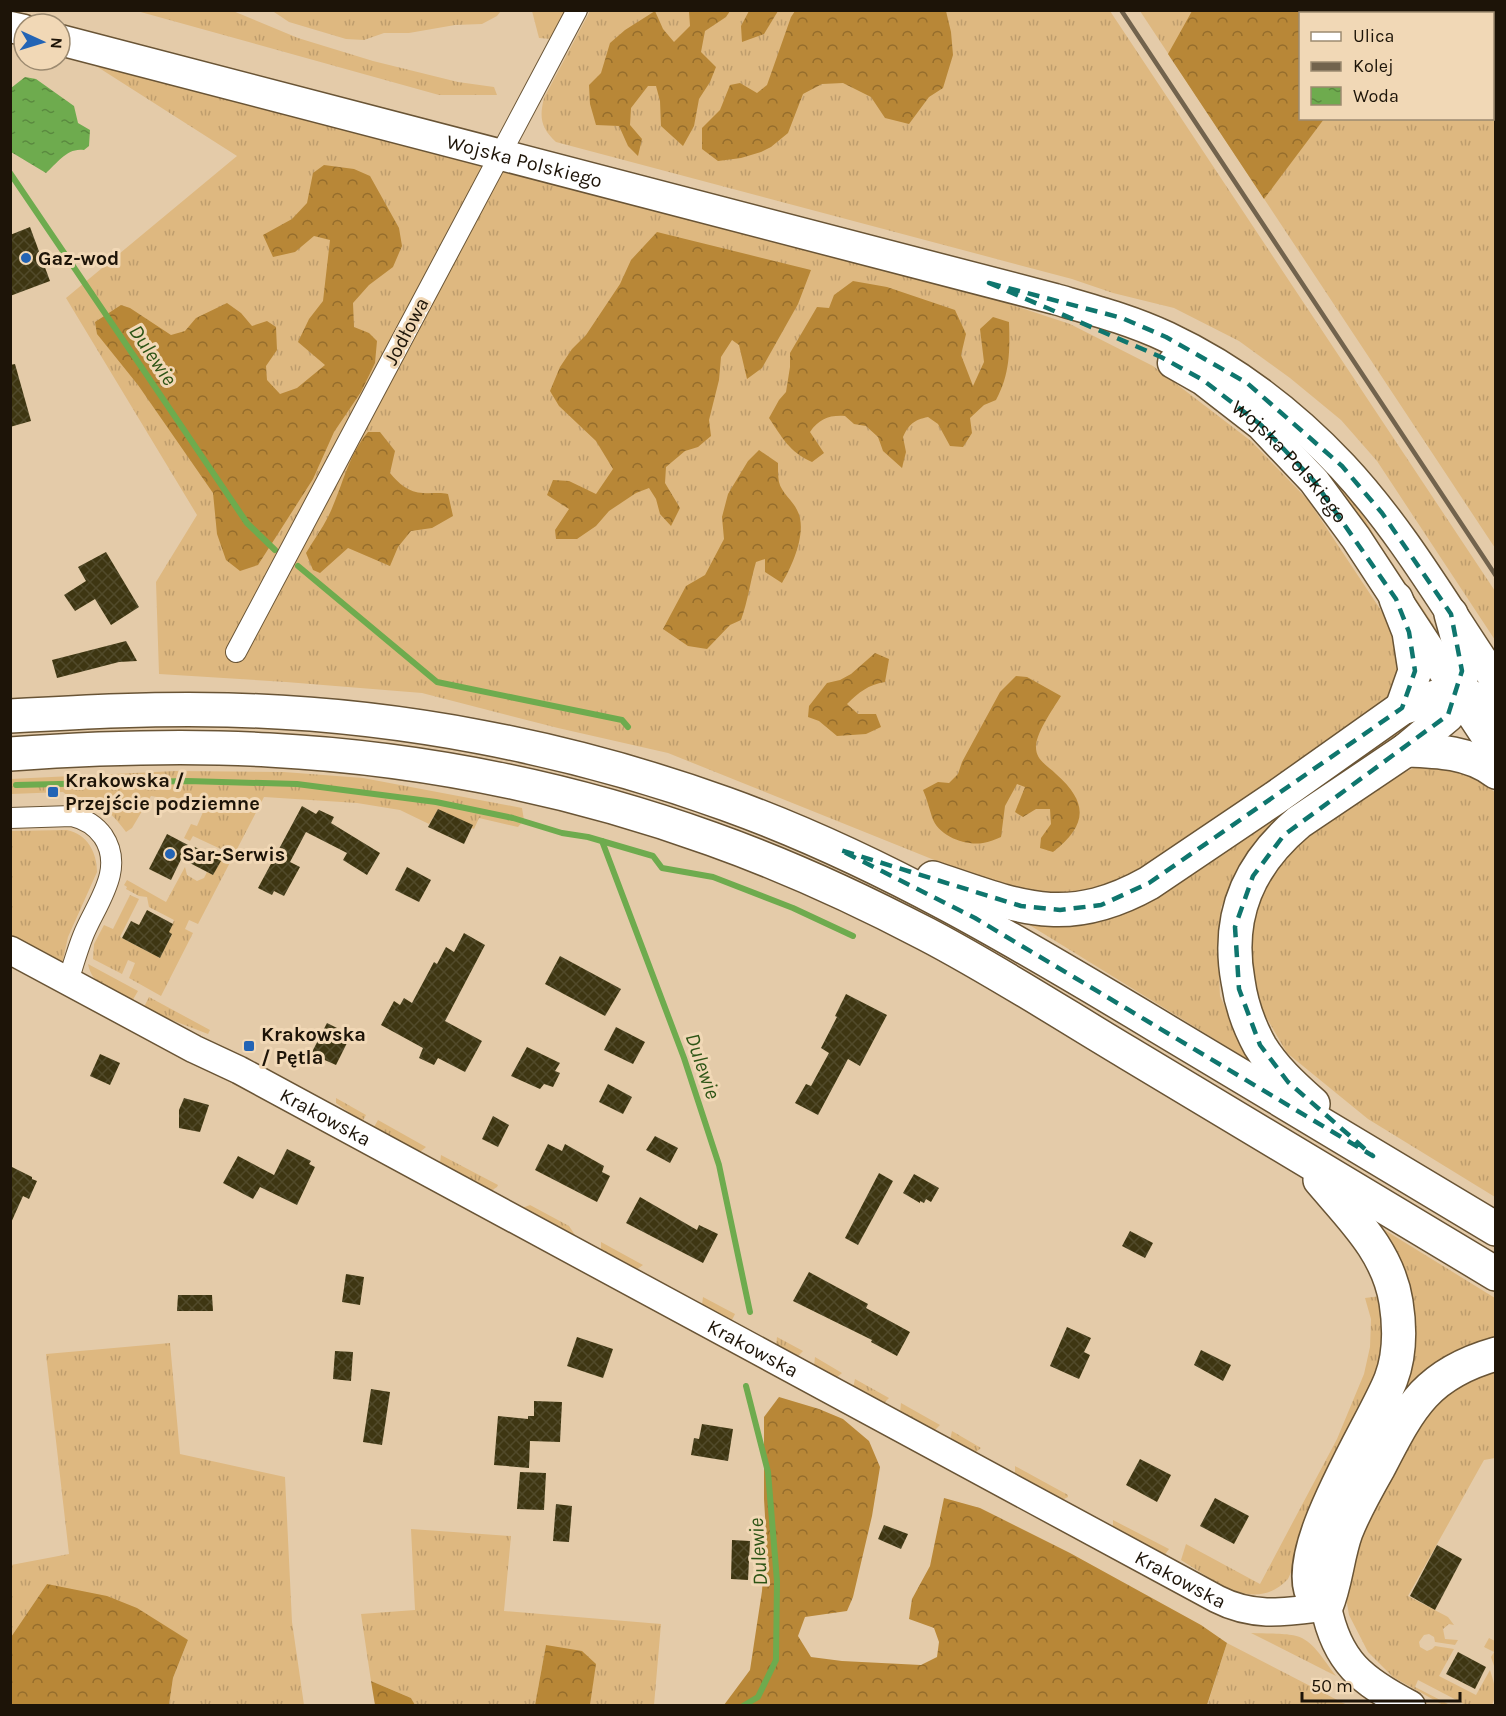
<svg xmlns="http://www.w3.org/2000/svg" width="1506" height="1716" viewBox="0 0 1506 1716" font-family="Karla,sans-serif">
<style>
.grass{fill:url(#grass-tufts);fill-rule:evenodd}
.forest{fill:url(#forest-crowns)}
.water{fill:url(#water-ripples)}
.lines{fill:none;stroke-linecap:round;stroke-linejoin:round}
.stream{stroke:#6eab4e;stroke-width:6}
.building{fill:url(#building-cross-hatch)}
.street-casing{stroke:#695435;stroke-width:22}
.secondary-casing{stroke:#695435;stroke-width:30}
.primary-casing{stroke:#695435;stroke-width:33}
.highway-casing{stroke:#695435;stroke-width:36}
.street{stroke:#fff;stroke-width:20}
.secondary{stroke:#fff;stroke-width:27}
.primary{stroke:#fff;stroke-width:30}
.highway{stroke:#fff;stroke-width:33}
.rail{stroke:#72634d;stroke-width:4.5}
.marked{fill:none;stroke:#0f766e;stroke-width:4.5;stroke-dasharray:12 8;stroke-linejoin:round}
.poi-dot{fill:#2364b5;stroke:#f1d8b6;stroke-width:2}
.labels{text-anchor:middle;stroke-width:6;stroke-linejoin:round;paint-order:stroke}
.street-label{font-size:20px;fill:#1d1408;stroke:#f1d8b6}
.poi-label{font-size:20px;font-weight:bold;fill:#1d1408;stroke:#f1d8b6;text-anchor:start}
.water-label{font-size:21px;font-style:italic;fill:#2d5415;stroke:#f1d8b6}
</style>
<defs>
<pattern id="grass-tufts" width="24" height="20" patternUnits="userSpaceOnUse" patternTransform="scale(1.5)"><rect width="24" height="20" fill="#deb880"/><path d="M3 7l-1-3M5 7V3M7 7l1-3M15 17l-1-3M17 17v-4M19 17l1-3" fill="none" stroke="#be9d6d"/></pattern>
<pattern id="forest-crowns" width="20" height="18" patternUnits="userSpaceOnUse" patternTransform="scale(1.5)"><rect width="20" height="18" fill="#b88737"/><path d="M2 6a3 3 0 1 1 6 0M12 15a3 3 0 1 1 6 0" fill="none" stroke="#956d2c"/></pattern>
<pattern id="water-ripples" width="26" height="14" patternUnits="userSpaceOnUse" patternTransform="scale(1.5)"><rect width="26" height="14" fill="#6eab4e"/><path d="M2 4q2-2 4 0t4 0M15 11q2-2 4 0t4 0" fill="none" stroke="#5a8a3f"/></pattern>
<pattern id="building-cross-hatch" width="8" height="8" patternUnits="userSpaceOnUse" patternTransform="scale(1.5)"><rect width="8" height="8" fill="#3e3612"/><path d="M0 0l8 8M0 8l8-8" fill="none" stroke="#514a2a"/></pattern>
</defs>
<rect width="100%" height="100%" fill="#e4cba9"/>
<g class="grass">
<polygon points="137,11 233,11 298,38 373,61 458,82 494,87 497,95 439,95"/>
<polygon points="275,11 275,10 501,11 497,16 482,24 455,25 409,33 384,33 364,40 346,39 289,22 274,12"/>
<polygon points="532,11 567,11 551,39 539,38"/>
<path d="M590,11H1110L1495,591V640L1377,461L1341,420L1290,378L1239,341L1174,308L1113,293L1072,279L556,142C541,128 539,118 544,98Z"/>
<path d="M1140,11H1495V548ZM1300,14H1492V118H1300Z"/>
<polygon points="60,43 506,160 1000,301 1070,324 1153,366 1251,441 1308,500 1390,624 1399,640 1398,691 1167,858 1090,894 1036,894 979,878 668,753 558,728 422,693 286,682 159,674 156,582 197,515 66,298 237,156"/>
<polygon points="1294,438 1339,485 1362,514 1377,540 1451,651 1455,666"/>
<polygon points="1437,708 1306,803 1250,850 1221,907 1218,953 1220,996 1250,1061 1023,921 1144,902 1200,869 1268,819 1423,713"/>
<polygon points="1418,766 1470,774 1496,793 1495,1197 1368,1119 1287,1053 1262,1010 1248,957 1252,900 1269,867 1301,842 1395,777"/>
<path d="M176,771L284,772L363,778L522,808L524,820L518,827L479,818L474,829L437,811L429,824L400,810L357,803L264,797L198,924L189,920L185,929L193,933L161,996L129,978L135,963L128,960L122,974L93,959L94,944L104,925L113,929L130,895L139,899L120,937L160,958L172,935L169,932L174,920L149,907L147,897L139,896L126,889L127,887L124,885L127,880L166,902L185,867L187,875L197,881L204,878L207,872L213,875L225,851L193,836L190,841L184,838L191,824L197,826L203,812L179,798L168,799L151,796L132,828L126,832C117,820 108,809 94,802C84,798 70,800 63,792L11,794L10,779Z"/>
<path d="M67,830C87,834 97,852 97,872L68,937L62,964L11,937L10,831Z"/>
<path d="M88,964L138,991L131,1003C114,993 92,986 88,964Z"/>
<polygon points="149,997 210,1030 208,1034 143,1009"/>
<polygon points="336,1098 366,1115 362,1122 336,1103"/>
<polygon points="378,1120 426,1147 420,1152 374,1127"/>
<polygon points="441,1155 498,1185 497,1187 491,1191 440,1163"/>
<polygon points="530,1205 569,1226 575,1235 522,1208"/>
<polygon points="1370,1221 1495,1298 1495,1343 1402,1403 1395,1396"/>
<polygon points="601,1242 643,1265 636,1270 601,1250"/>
<path d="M1381,1296L1383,1307V1362L1288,1579C1254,1615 1214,1580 1181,1560L1186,1544L1260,1584L1337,1439L1364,1374L1370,1347L1371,1319L1365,1298Z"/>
<polygon points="703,1297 735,1314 731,1322 702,1305"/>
<polygon points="777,1337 803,1351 797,1357 776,1346"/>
<polygon points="170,1343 180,1454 285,1477 292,1622 304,1705 169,1705 173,1678 188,1640 47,1584 11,1637 11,1565 69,1554 46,1354"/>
<polygon points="815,1357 842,1373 836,1378 814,1366"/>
<path d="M1495,1371V1458L1484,1460L1408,1596L1448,1617L1454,1625L1449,1624L1443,1629L1445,1639L1458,1640L1455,1645L1435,1642L1434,1637L1429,1634L1424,1635L1419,1642L1420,1647L1427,1651L1432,1649L1435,1646L1454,1649L1439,1676L1476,1695L1490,1670C1494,1683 1498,1693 1492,1705H1466L1418,1680L1415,1687L1450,1705H1443L1393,1677L1368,1652L1349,1615L1345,1592L1350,1549L1401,1447L1442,1397L1484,1373Z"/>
<polygon points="855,1379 889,1398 883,1404 853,1388"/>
<polygon points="901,1403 940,1425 933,1432 900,1413"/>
<polygon points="952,1431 981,1448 975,1453 950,1440"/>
<polygon points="1015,1466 1068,1495 1068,1497 1062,1500 1015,1475"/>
<polygon points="1113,1520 1169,1549 1164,1556 1113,1528"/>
<polygon points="411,1529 511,1536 504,1611 661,1624 654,1705 590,1705 595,1664 546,1645 535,1705 415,1705 411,1698 371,1681 361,1614 415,1610"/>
<path d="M1251,1633C1306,1635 1303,1630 1336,1676Z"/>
<polygon points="1489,1638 1495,1641 1495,1669 1491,1657 1494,1652 1484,1647"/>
<polygon points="1227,1643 1347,1705 1207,1706"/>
</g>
<g class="forest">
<polygon points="655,11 663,29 674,42 690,26 689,11 730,11 726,17 705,31 701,52 716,67 710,82 699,99 694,126 683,146 661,126 660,101 656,86 648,86 631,108 630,125 642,139 638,156 628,146 619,126 596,125 590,104 589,85 601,73 610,43 625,30"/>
<polygon points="749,11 778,11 764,34 742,42 741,26"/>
<polygon points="795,11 946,11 951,32 953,55 943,88 929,97 909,124 885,118 871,97 843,83 822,84 803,94 788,133 771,147 761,152 741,158 718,161 702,149 702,128 720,110 730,85 740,83 757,93 767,85 791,17"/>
<polygon points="1192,11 1379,11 1377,14 1300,14 1300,118 1324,119 1264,199 1168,54"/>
<polygon points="324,165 354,169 370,176 399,228 402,246 393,267 369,285 353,303 354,327 369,333 377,341 375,363 361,392 334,432 313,479 258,565 240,571 226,560 217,534 213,493 138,385 97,334 95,322 121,305 130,308 171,335 185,331 196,318 227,303 241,313 252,326 267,321 276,327 277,350 266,366 267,380 280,394 297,388 325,365 298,342 309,319 323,301 330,240 314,236 295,252 273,257 263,235 292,219 307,203 313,173"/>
<polygon points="657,232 811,270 798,304 762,368 747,379 739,345 732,340 721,357 719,380 709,420 711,436 698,447 685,451 666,467 665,483 680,508 671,526 660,514 656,499 649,488 636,493 609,511 596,526 577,539 556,539 555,530 569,509 547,495 553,480 569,481 596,494 613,469 596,441 559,406 550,391 560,367 572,349 586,335 620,284 631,260"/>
<path d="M853,281L887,287L955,310L966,334L961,355L973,386L984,362L980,329L993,317L1009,322C1010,351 1010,374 996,400L984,405L970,418L972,433L963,447L950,446L938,424L928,417C914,420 909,424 903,437L906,452L902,468L883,451L878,437L866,426L854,424L845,416C829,415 819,419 810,432L824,453L812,462C789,452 782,437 769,418L779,400L786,392L790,367V353L817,307L829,308L834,295Z"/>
<path d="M368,432H380L395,451L390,473C398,483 409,493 423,493C432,494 439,492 448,494L453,516L432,528L411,531L398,547L390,566L348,548L320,573L313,570L306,553C313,541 322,529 328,517C342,489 347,457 368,432Z"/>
<path d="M759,450L778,463C778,469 778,477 779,482C781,492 793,501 797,510C808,530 793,565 782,583L765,572V559L756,562C750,582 748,601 741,620L730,625L707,649L688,646L663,629L686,586L705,575L724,539L722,517L728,494L748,461Z"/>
<path d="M875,653L889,659L885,682C868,685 859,692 847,704L858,714H876L881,727L866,734L837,736L819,721L808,717L809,706L827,683L840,680L851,674Z"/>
<path d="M1016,676L1027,677L1061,696C1053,709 1038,730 1036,745C1035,760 1047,765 1056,774C1090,804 1086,826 1053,852L1040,848L1041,838L1051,824L1050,809H1036L1023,817L1015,812L1025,787L1017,784L1005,806L1001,837C996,839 989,842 983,843C965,846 938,836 932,817C929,808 927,799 923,790L938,782L949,783L958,774L962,762L1000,692Z"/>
<polygon points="779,1397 819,1409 843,1419 869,1441 880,1467 872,1516 853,1597 847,1611 805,1617 798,1636 811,1657 842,1661 921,1665 937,1657 939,1642 934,1628 909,1619 912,1599 930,1566 944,1498 980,1508 1070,1553 1201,1625 1227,1643 1207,1705 724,1705 750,1670 762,1591 766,1533 764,1499 764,1417"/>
<polygon points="47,1584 107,1596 137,1608 188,1640 173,1678 169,1705 11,1705 11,1637"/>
<polygon points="546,1645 582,1651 596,1664 590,1705 535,1705"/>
<polygon points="371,1681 411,1698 415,1705 375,1705"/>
</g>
<path class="water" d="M25,77L36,79L74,106L78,123L90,130L89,146L84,150C68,147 57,163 46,173L11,152V88Z"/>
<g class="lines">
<g class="stream">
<polyline points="10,173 247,523 275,550"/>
<polyline points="298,566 437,682 622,720 628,727"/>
<polyline points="16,785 187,781 297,784 436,802 513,818 562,833 588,837 653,856 662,868 713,877 793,908 853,936"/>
<polyline points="602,841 684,1058 719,1165 750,1312"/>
<polyline points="743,1706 758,1697 776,1660 777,1581 768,1472 746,1386"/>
</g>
</g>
<g class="building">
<polygon points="30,227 50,281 10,296 10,235"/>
<polygon points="15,364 31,421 10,427 10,365"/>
<polygon points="106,552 139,607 111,625 95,599 75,611 64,595 86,581 78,567"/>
<polygon points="126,641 137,661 119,662 57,678 52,660"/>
<polygon points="302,806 316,814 319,810 334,817 331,823 380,853 367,875 343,860 347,853 306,832 290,862 300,867 284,896 274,891 272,895 258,888"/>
<polygon points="438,809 473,825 464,844 428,827"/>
<polygon points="167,834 188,845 171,880 149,869"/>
<polygon points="195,847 221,861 213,875 186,861"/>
<polygon points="407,867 431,880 419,902 395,890"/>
<polygon points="147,910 173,924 169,932 172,934 160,958 122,938 131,921 139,925"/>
<polygon points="464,933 485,945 445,1021 482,1041 465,1072 438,1058 434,1065 419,1058 423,1048 381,1025 394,1001 400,1005 404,998 412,1003 434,962 437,964 446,947 454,952"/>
<polygon points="560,956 621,989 605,1016 545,984"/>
<polygon points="846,994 887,1015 860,1066 848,1059 818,1115 795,1103 806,1084 811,1086 829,1053 821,1048 837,1017 835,1016"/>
<polygon points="327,1023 351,1035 336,1065 311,1054"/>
<polygon points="616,1027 645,1042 633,1064 604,1050"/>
<polygon points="527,1047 560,1063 555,1071 560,1073 553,1087 544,1084 540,1089 511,1076"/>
<polygon points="100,1054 120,1063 110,1085 90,1076"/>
<polygon points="608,1084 632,1097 623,1114 599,1102"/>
<polygon points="184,1098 209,1105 200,1132 179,1128 179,1110"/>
<polygon points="493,1116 509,1125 498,1147 482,1139"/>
<polygon points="655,1136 678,1148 670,1163 646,1150"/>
<polygon points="548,1144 562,1151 565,1144 604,1166 602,1172 610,1176 597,1202 535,1170"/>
<polygon points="287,1149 311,1161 309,1164 315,1167 297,1205 260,1187 253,1199 223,1183 238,1156 274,1175"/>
<polygon points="10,1166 32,1177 32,1179 37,1181 29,1199 23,1196 10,1225"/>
<polygon points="879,1173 893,1181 858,1245 845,1238"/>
<polygon points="914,1174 939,1188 931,1202 926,1199 924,1203 920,1201 920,1203 903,1193"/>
<polygon points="640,1197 697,1230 699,1225 718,1234 703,1263 626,1223"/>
<polygon points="1130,1231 1153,1243 1145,1258 1122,1246"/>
<polygon points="809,1272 868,1304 866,1308 910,1332 897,1356 871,1342 872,1340 793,1301"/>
<polygon points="346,1274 364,1277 360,1305 342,1302"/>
<polygon points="178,1295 212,1295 213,1311 177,1311"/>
<polygon points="1067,1327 1091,1338 1084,1352 1090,1355 1079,1379 1050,1366"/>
<polygon points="577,1337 613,1349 603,1378 567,1366"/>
<polygon points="1201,1350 1231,1365 1223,1381 1194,1365"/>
<polygon points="335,1351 353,1352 351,1381 333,1379"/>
<polygon points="371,1389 390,1392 382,1445 363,1442"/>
<polygon points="534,1401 562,1402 560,1442 530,1441 529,1468 494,1465 498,1416 528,1419 528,1416 534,1416"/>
<polygon points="702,1424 733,1429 728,1461 691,1455 694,1438 699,1439"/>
<polygon points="1140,1459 1171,1475 1157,1502 1126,1485"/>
<polygon points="520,1472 546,1473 544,1510 517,1509"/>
<polygon points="1215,1498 1249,1516 1234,1544 1200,1526"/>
<polygon points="556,1504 572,1506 569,1542 553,1541"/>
<polygon points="884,1525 908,1534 901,1549 878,1539"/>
<polygon points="732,1540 750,1541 748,1580 731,1579"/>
<polygon points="1437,1545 1462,1559 1435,1610 1410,1596"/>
<polygon points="1458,1652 1486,1667 1475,1689 1446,1674"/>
</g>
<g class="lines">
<defs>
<g id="street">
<polyline points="236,652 577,10"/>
<path d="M10,818L72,816C85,819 95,825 103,836C126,870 95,905 83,936C77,951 73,966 68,981"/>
</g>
<g id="secondary">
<path id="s1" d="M10,950L194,1049L239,1070L1217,1599C1254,1618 1286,1612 1326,1607"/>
</g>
<g id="primary">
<polyline points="10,27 24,30"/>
<path id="s2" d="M60,40L1055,299C1093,310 1131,320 1167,337C1233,368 1292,413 1342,466C1402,530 1447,609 1496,681"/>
<path id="s3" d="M1173,363L1203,380L1261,425L1314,481L1356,538L1496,751"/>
<path d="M1326,1607C1337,1662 1362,1681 1410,1706"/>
</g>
<g id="highway">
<polyline points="1396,599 1409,632 1415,671 1402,708"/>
<path d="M10,716C83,712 156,708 228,710C397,714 568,747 726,804C879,859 1018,942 1156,1025C1269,1093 1382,1161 1496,1229"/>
<path d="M1406,750C1437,751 1470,752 1496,772"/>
<path d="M10,754C97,748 183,745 269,750C419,758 570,788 712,839C785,865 857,898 926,934C995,970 1061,1013 1128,1053C1250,1127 1373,1200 1496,1274"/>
<path d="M933,878C1017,906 1065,930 1149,883L1275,798L1402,708L1457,690L1496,709"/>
<path d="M1313,1104C1293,1086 1274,1069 1260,1046C1249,1026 1241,1003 1238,981C1226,915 1249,864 1299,822L1406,750L1448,715L1461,679L1462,671L1463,658L1451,614"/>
<path d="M1320,1180C1351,1217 1388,1251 1396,1302C1400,1327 1400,1355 1391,1379C1375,1422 1285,1557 1315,1599C1318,1602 1323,1604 1326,1607C1336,1583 1337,1557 1346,1532C1355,1509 1367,1488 1379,1467C1410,1407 1426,1374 1496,1354"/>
</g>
</defs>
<use href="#street" class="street-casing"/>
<use href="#secondary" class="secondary-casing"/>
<use href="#primary" class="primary-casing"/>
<use href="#highway" class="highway-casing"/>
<use href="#street" class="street"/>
<use href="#secondary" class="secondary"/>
<use href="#primary" class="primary"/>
<use href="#highway" class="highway"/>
<polyline class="rail" points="1121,10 1496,576"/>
</g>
<path class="marked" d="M989,283L1122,318L1166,337L1247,383L1342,466L1382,513L1451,614L1462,671L1448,715L1284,835L1253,876L1235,927L1239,989L1260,1045L1288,1082L1373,1156L975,918L840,850L1021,906L1060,910L1101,905L1149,883L1402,708L1415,671L1409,632L1396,599L1314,481L1261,425L1203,380L1161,357Z"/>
<g class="poi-dot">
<circle cx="26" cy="258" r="6"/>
<rect x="47" y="786" width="12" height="12" rx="3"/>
<circle cx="170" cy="854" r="6"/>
<rect x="243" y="1040" width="12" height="12" rx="3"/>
</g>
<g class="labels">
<g class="street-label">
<text dy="7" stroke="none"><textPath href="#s2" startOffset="480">Wojska Polskiego</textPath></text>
<text transform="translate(406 331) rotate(-62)" y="7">Jodłowa</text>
<text dy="7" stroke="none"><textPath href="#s3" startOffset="154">Wojska Polskiego</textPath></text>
<text dy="7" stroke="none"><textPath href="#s1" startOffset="357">Krakowska</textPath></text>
<text dy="7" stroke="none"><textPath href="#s1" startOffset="843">Krakowska</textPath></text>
<text dy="7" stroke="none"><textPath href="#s1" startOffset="1329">Krakowska</textPath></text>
</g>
<g class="poi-label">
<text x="38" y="265">Gaz-wod</text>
<text x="65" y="787">Krakowska /<tspan x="65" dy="23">Przejście podziemne</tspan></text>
<text x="182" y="861">Sar-Serwis</text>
<text x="261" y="1041">Krakowska<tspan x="261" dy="23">/ Pętla</tspan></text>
</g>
<g class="water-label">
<text transform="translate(153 355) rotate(56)" y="7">Dulewie</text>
<text transform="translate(703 1066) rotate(71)" y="7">Dulewie</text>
<text transform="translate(758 1552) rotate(-94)" y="7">Dulewie</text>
</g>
</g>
<rect width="1506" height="1716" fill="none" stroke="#1d1408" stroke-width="24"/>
<rect x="1299" y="12" width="195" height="108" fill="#f1d8b6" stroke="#9c8a70" stroke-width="1.5"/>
<rect x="1311" y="32" width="30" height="9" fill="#ffffff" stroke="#9c8a70" stroke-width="1.5"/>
<text x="1353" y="42" font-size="18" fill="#1d1408">Ulica</text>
<rect x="1311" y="62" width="30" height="9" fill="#72634d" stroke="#9c8a70" stroke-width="1.5"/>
<text x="1353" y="72" font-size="18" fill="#1d1408">Kolej</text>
<rect x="1311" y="87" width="30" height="18" fill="url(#water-ripples)" stroke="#9c8a70" stroke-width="1.5"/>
<text x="1353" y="102" font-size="18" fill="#1d1408">Woda</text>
<g transform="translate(42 42) rotate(94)"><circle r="28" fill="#f1d8b6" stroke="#9c8a70" stroke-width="1.5"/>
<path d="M0-4.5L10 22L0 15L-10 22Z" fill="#2364b5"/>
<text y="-9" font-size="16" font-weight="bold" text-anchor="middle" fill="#1d1408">N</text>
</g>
<path d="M1302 1692v9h158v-9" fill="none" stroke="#1d1408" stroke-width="3"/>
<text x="1311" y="1692" font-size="18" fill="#1d1408" stroke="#f1d8b6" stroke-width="4.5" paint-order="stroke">50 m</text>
</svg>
